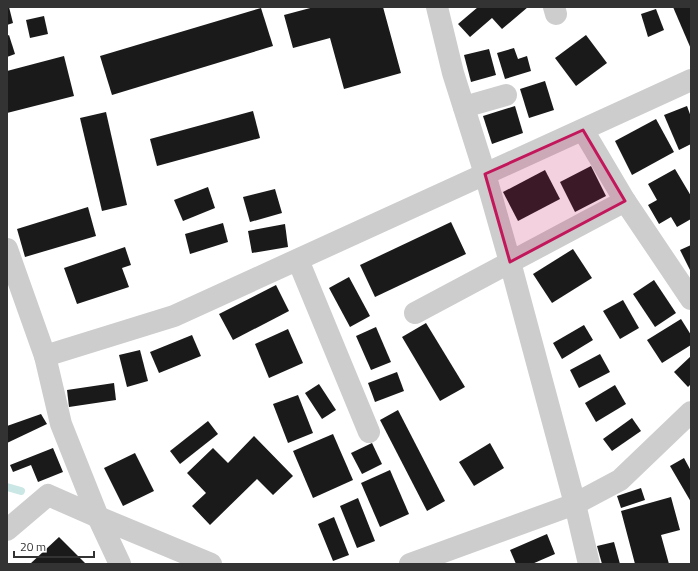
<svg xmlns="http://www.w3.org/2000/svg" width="698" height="571" viewBox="0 0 698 571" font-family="'Titillium Web',sans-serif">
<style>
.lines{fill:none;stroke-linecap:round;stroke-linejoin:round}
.stream{stroke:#cbe7e5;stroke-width:8}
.building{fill:#1a1a1a}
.street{stroke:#cdcdcd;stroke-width:22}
.marked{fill:#c2185b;fill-opacity:0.2;stroke:#c2185b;stroke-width:3;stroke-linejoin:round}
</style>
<rect width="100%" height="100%" fill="#fff"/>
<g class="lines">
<polyline class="stream" points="7,487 21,491"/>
</g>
<g class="building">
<polygon points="7,7 9,7 13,23 7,25"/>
<polygon points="314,7 383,7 401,73 344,89 330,38 293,48 284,15"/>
<polygon points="478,7 528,7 502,29 492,18 470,37 458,24"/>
<polygon points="673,7 691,7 691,49"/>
<polygon points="261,8 273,46 112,95 100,56"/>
<polygon points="656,9 664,30 648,37 641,14"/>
<polygon points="44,16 48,34 30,38 26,20"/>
<polygon points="9,35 15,54 7,57 7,36"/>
<polygon points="586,35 607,63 576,86 555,58"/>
<polygon points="514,48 518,59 527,56 531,71 505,79 497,53"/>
<polygon points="489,49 496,75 471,82 464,55"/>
<polygon points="64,56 74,96 7,113 7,71"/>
<polygon points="545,81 554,110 529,118 520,89"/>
<polygon points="515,106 523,133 492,144 483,116"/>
<polygon points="687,106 691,117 691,144 679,150 664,115"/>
<polygon points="253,111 260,138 157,166 150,139"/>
<polygon points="106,112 127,205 102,211 80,118"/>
<polygon points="656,119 674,152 632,175 615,141"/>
<polygon points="591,166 606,196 575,212 560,182"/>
<polygon points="675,169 691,196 691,219 677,227 671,217 659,224 648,205 657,200 648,184"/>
<polygon points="545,170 560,199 518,221 503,192"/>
<polygon points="208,187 215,208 183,221 174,200"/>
<polygon points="275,189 282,213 250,222 243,197"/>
<polygon points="88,207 96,236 25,257 17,229"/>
<polygon points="451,222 466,254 375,297 360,265"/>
<polygon points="223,223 228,242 190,254 185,234"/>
<polygon points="285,224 288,247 252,253 248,231"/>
<polygon points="691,245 691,272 680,250"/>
<polygon points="125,247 131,265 122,268 129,287 77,304 64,268"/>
<polygon points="573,249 592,278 552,303 533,274"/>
<polygon points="349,277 370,316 350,327 329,288"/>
<polygon points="654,280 676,313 655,327 633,294"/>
<polygon points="276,285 289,311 233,340 219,314"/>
<polygon points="623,300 639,328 620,339 603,311"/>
<polygon points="681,319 691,335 691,345 662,363 647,340"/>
<polygon points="426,323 465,387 440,401 402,337"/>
<polygon points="584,325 593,340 562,359 553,343"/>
<polygon points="376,327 391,362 371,370 356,336"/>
<polygon points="288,329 303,363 269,378 255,344"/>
<polygon points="192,335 201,356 159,373 150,352"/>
<polygon points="140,350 148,381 127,387 119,355"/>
<polygon points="600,354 610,372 579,388 570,370"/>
<polygon points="691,356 691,384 688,387 674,372"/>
<polygon points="397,372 404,391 375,402 368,383"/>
<polygon points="114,383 116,400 69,407 67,390"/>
<polygon points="319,384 336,410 322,419 305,393"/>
<polygon points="615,385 626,404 596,422 585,403"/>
<polygon points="298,395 313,433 288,443 273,404"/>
<polygon points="398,410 445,501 427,511 380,420"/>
<polygon points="41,414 47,424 7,443 7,426"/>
<polygon points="632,418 641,431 612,451 603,439"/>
<polygon points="208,421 218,434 180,464 170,451"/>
<polygon points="333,434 353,480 313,498 293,451"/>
<polygon points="254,436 293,476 273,495 257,479 210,525 192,506 206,493 187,473 213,448 228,463"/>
<polygon points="372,443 382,464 362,474 351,453"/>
<polygon points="490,443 504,468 474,486 459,462"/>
<polygon points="53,448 63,472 38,482 31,465 13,472 10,465"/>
<polygon points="135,453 154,491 123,506 104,468"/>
<polygon points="684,458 691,471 691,502 670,466"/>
<polygon points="390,470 409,514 380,527 361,483"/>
<polygon points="641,488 645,500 621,508 617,496"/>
<polygon points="671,497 680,530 661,535 669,564 635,564 621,511"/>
<polygon points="358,498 375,541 357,548 340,506"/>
<polygon points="334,517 349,555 333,561 318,524"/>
<polygon points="547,534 555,554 532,564 516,564 510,550"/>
<polygon points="59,537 86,564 30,564"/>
<polygon points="614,542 620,564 602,564 597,546"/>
</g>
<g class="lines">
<g class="street">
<polyline points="437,7 453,73 485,174 510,262 575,504 589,564"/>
<polyline points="554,7 556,14"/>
<polyline points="464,107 506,95"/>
<polyline points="583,130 625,201 691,299"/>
<polyline points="7,249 45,356 61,424 98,517 120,564"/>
<polyline points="298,260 369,432"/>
<polyline points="415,313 625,201"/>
<polyline points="45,356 174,316 691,80"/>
<polyline points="7,530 48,495 98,517 211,564"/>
<polyline points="410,564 575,504 620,480 691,412"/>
</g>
</g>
<path class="marked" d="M583,130L625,201L510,262L485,174Z"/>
<rect width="698" height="571" fill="none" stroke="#333333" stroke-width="16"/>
<path d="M14 551v6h80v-6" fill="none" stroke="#333333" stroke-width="2"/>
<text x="20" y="551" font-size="12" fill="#333333" stroke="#ffffff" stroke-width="3" paint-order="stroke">20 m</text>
</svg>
